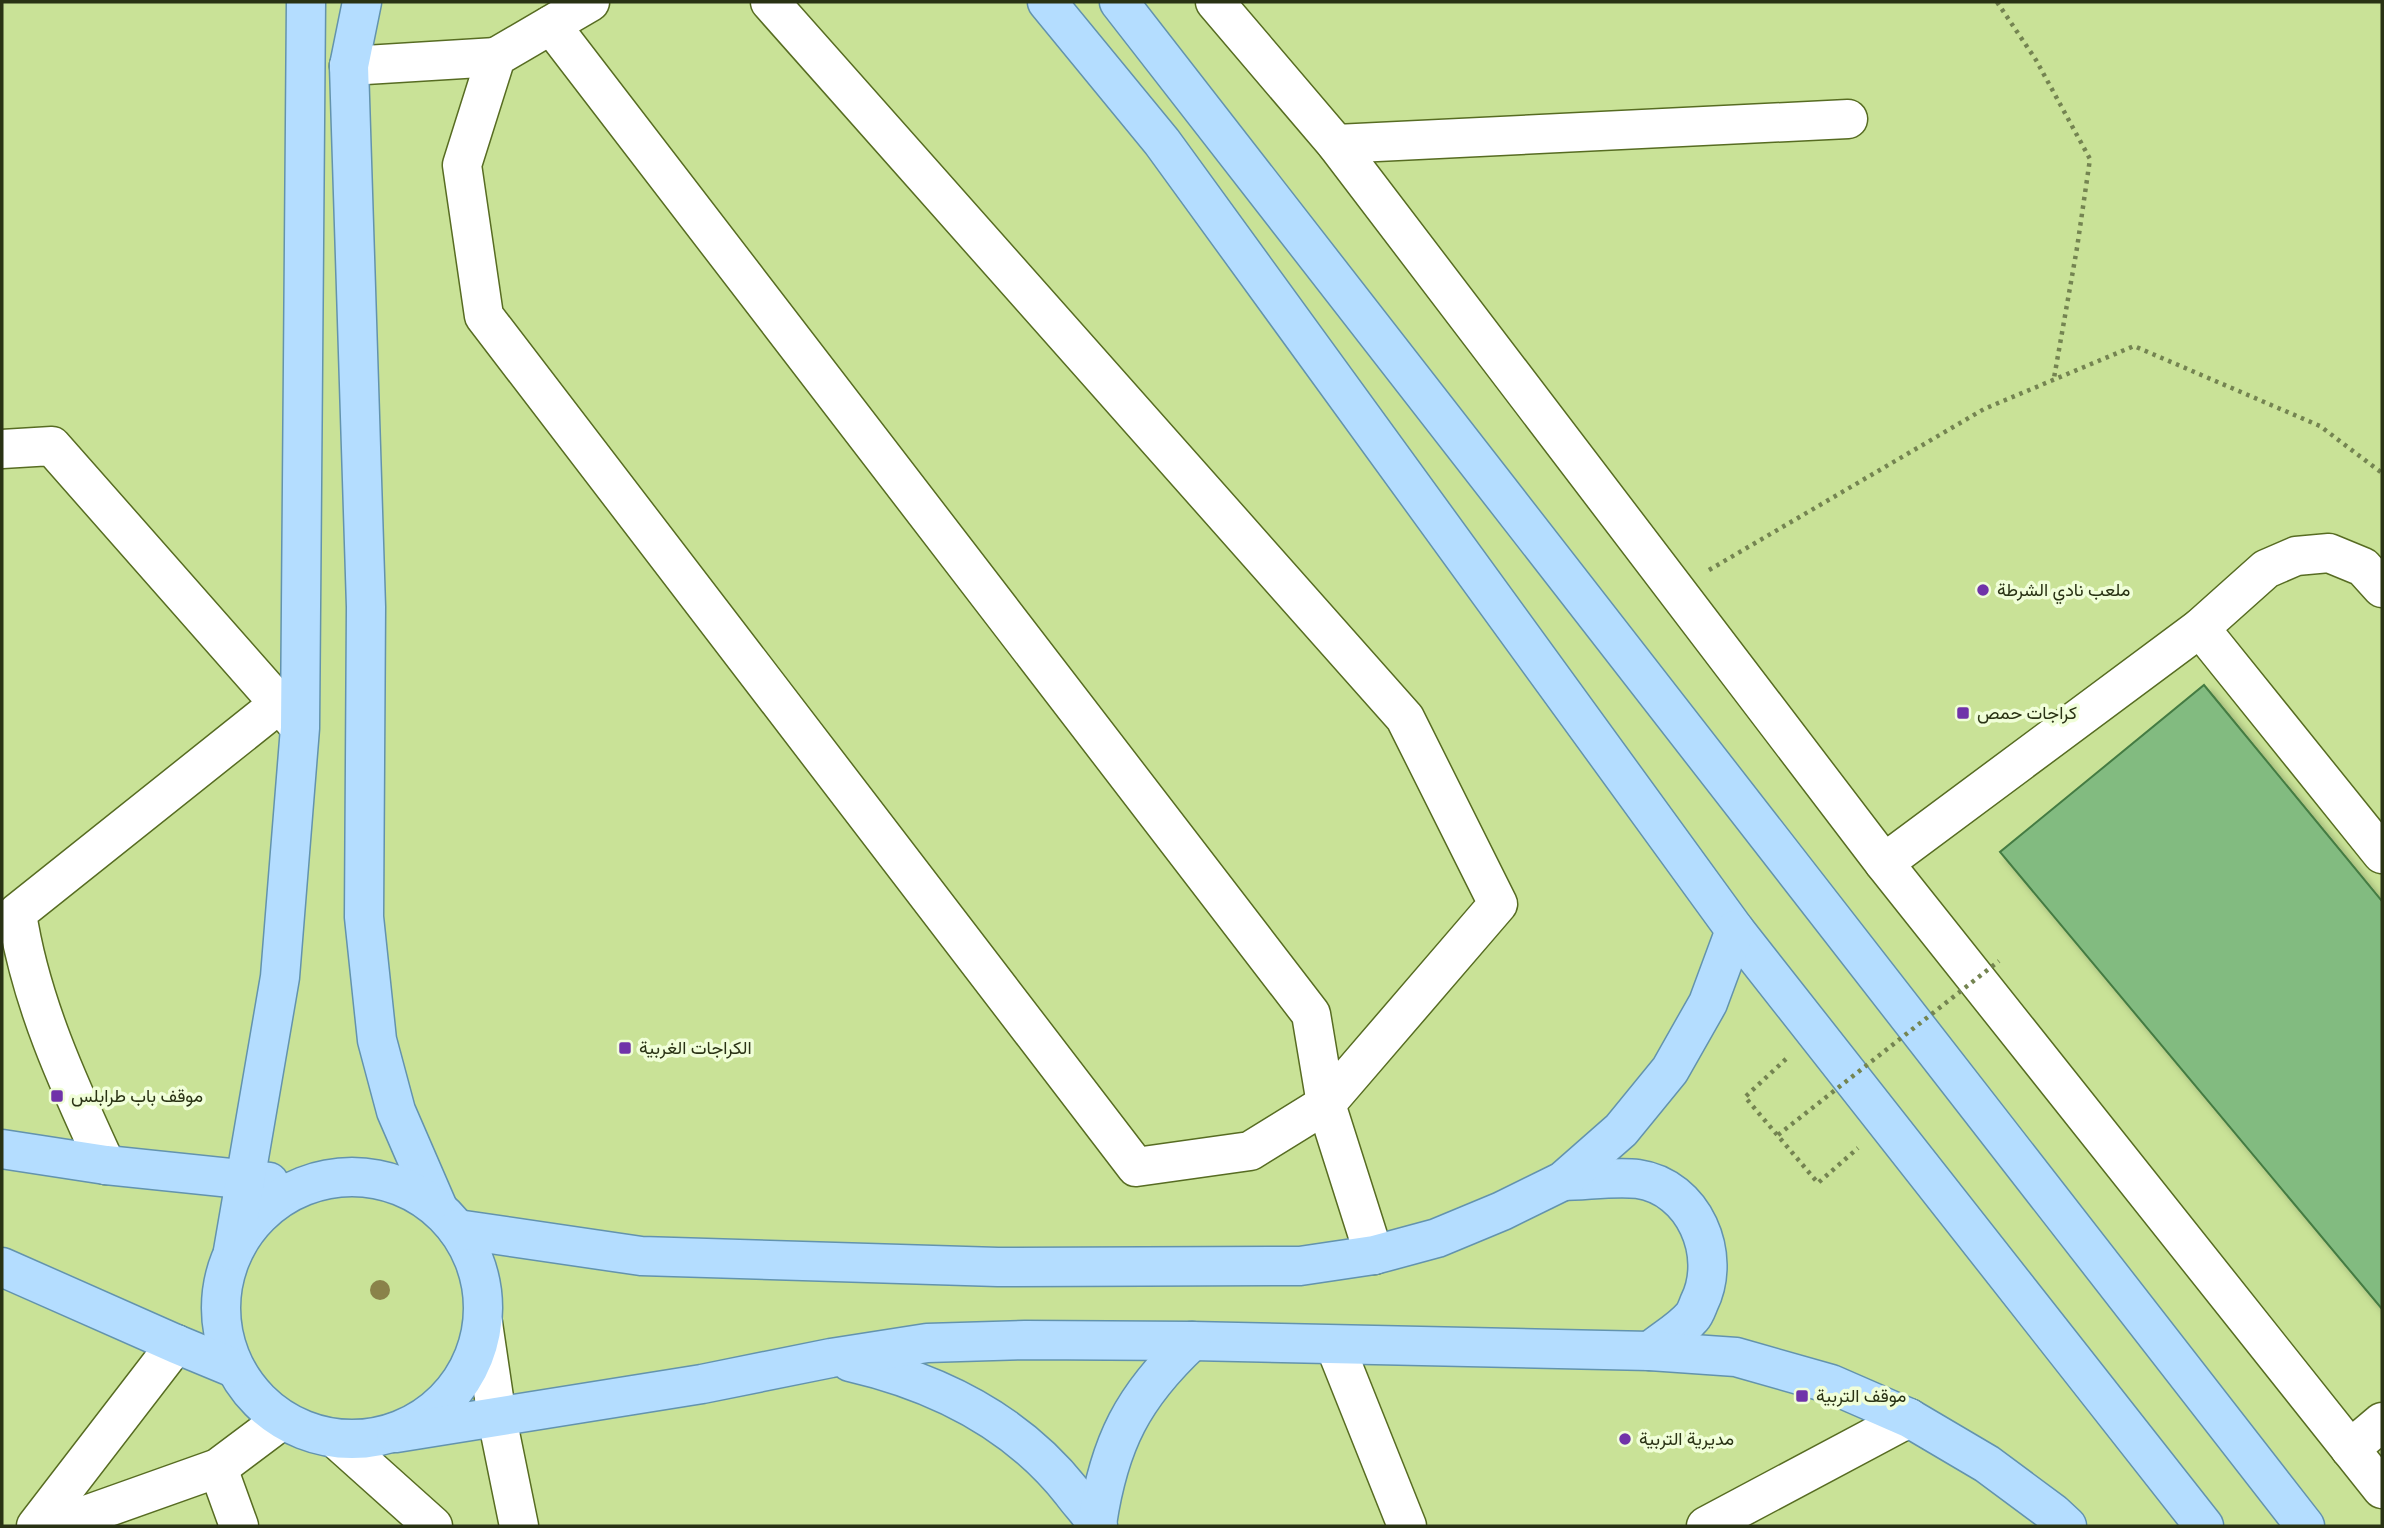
<svg xmlns="http://www.w3.org/2000/svg" width="2384" height="1528" viewBox="0 0 2384 1528" font-family="'PT Serif',Vazirmatn,serif">
<style>
.building{fill:#82bb80;stroke:#447b43;stroke-width:2;filter:url(#shadow)}
.lines{fill:none;stroke-linecap:round;stroke-linejoin:round}
.minor-casing{stroke:#576c22;stroke-width:41}
.major-casing{stroke:#6393ad;stroke-width:41}
.path{stroke:#748451;stroke-width:4.5;stroke-dasharray:3.5 5;stroke-linecap:butt}
.minor{stroke:#fff;stroke-width:38}
.major{stroke:#b4ddff;stroke-width:38}
.path-bridge{stroke:#748451;stroke-width:4.5;stroke-dasharray:3.5 5;stroke-linecap:butt}
.tree{fill:#8a824a}
.poi-dot{fill:#7033a9;stroke:#f0fed8;stroke-width:2.5}
.labels{text-anchor:middle;stroke-width:7;stroke-linejoin:round;paint-order:stroke}
.poi-label{font-size:18px;fill:#293214;stroke:#f0fed8;text-anchor:start}
</style>
<defs>
<filter id="shadow"><feDropShadow dx="6" dy="6" stdDeviation="3.5" flood-color="#0004"/></filter>
</defs>
<rect width="100%" height="100%" fill="#c9e297"/>
<polygon class="building" points="2204,685 2382,901 2382,1309 2000,852"/>
<g class="lines">
<defs>
<g id="minor">
<polyline points="590,2 496,57 462,165 484,316 1136,1167 1250,1151 1326,1104 1498,904 1405,718 770,2"/>
<polyline points="1215,2 1336,144 1884,863 2382,1489"/>
<polyline points="551,25 1311,1014 1326,1104 1374,1255"/>
<polyline points="349,66 496,57"/>
<polyline points="1336,144 1848,119"/>
<polyline points="2,449 52,446 297,724"/>
<polyline points="2200,628 2382,854"/>
<polyline points="1884,863 2200,628 2266,569 2296,556 2329,553 2363,567 2382,588"/>
<path d="M106,1165C69,1085 30,1001 17,913L279,704"/>
<polyline points="483,1323 497,1418 519,1526"/>
<polyline points="1335,1346 1407,1526"/>
<polyline points="336,1439 433,1526"/>
<polyline points="2350,1449 2382,1422"/>
<polyline points="218,1468 239,1526"/>
<polyline points="36,1526 176,1344"/>
<polyline points="55,1526 218,1468 282,1420"/>
<polyline points="1706,1526 1909,1418"/>
</g>
<g id="major">
<polyline points="362,2 349,66 366,607 364,917 377,1040 396,1111 438,1208"/>
<polyline points="1047,2 1162,142 1735,930 2204,1526"/>
<polyline points="1119,2 2305,1526"/>
<polyline points="2,1149 106,1165 269,1182"/>
<circle cx="352" cy="1308" r="131"/>
<path d="M1563,1181C1585,1181 1615,1176 1638,1179C1694,1187 1723,1255 1699,1303C1697,1308 1695,1314 1692,1317C1681,1330 1663,1340 1650,1351"/>
<polyline points="457,1229 641,1256 998,1267 1300,1266 1374,1255 1437,1238 1502,1211 1563,1181 1621,1130 1670,1070 1708,1003 1735,930"/>
<polyline points="233,1251 280,977 300,728 306,2"/>
<polyline points="2,1267 176,1344 234,1368"/>
<path d="M850,1362C937,1382 1016,1421 1072,1492C1080,1503 1091,1514 1098,1526"/>
<polyline points="396,1433 702,1384 831,1358 927,1343 1025,1340 1192,1341 1650,1351 1736,1357 1831,1384 1909,1418 1987,1464 2053,1513 2067,1526"/>
<path d="M1097,1524C1109,1443 1133,1396 1192,1341"/>
</g>
</defs>
<use href="#minor" class="minor-casing"/>
<use href="#major" class="major-casing"/>
<g class="path">
<polyline points="1997,2 2036,60 2090,159 2077,248 2054,378"/>
<polyline points="1709,570 1984,409 2134,346 2320,426 2382,473"/>
<polyline points="1786,1059 1745,1097 1818,1183 1858,1148"/>
</g>
<use href="#minor" class="minor"/>
<use href="#major" class="major"/>
<polyline class="path-bridge" points="1778,1135 1999,961"/>
</g>
<circle class="tree" cx="380" cy="1290" r="10"/>
<g class="poi-dot">
<circle cx="1983" cy="590" r="7"/>
<rect x="1956" y="706" width="14" height="14" rx="3.5"/>
<rect x="618" y="1041" width="14" height="14" rx="3.5"/>
<rect x="50" y="1089" width="14" height="14" rx="3.5"/>
<rect x="1795" y="1389" width="14" height="14" rx="3.5"/>
<circle cx="1625" cy="1439" r="7"/>
</g>
<g class="labels">
<g class="poi-label">
<text x="1997" y="596">ملعب نادي الشرطة</text>
<text x="1977" y="719">كراجات حمص</text>
<text x="639" y="1054">الكراجات الغربية</text>
<text x="71" y="1102">موقف باب طرابلس</text>
<text x="1816" y="1402">موقف التربية</text>
<text x="1639" y="1445">مديرية التربية</text>
</g>
</g>
<rect width="2384" height="1528" fill="none" stroke="#293214" stroke-width="7"/>
</svg>
